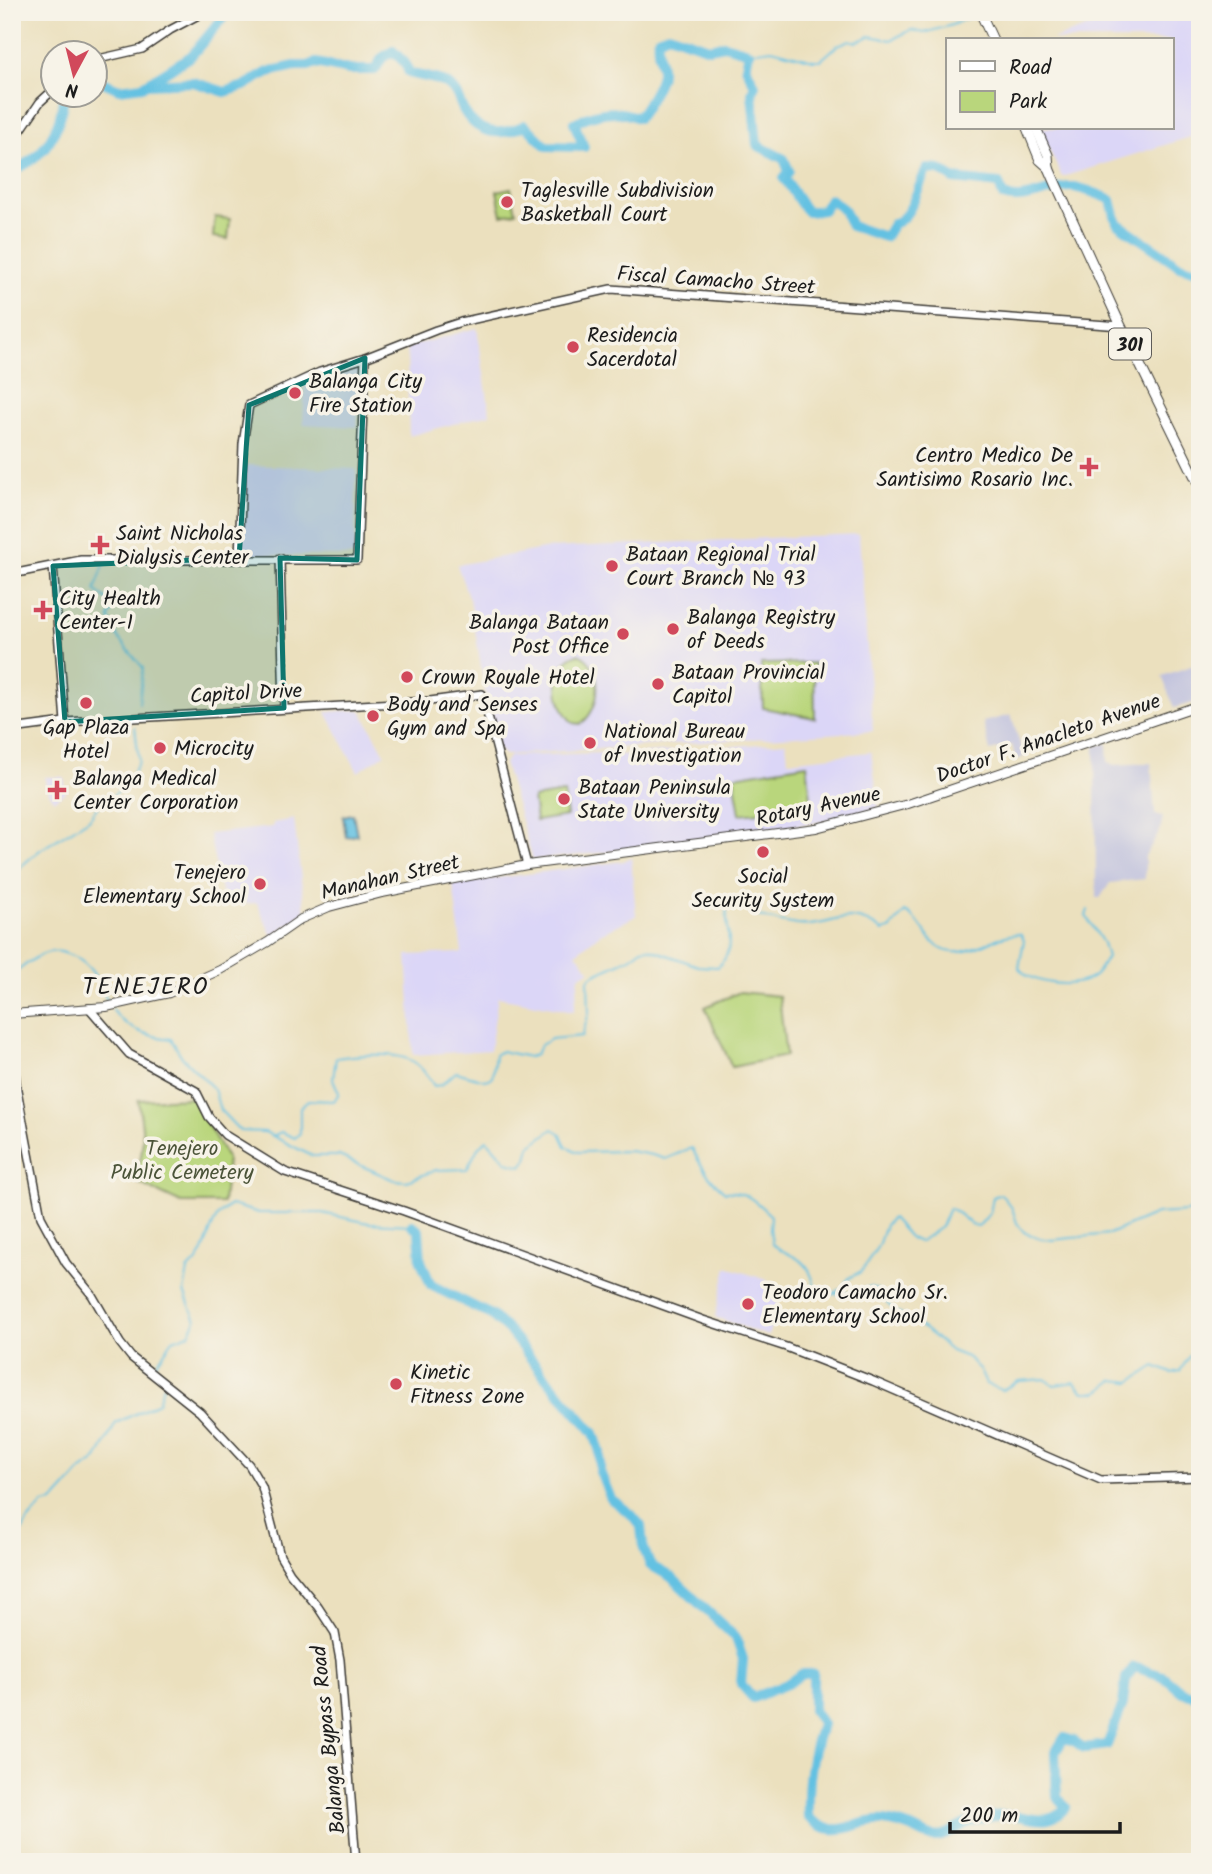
<svg xmlns="http://www.w3.org/2000/svg" width="1212" height="1874" viewBox="0 0 1212 1874" font-family="Kalam,sans-serif">
<style>
.built{fill:#dbd6f7}
.industrial{fill:#c1c2dd}
.green{fill:#b9d67c;stroke:#6a794c;stroke-width:2}
.water{fill:#63c1e2;stroke:#406e7f;stroke-width:2}
.lines{fill:none;stroke-linecap:round;stroke-linejoin:round}
.stream{stroke:#63c1e2;stroke-width:2}
.river{stroke:#63c1e2;stroke-width:10}
.tertiary-casing{stroke:#3b3934;stroke-width:10}
.secondary-casing{stroke:#3b3934;stroke-width:10}
.primary-casing{stroke:#3b3934;stroke-width:11}
.tertiary{stroke:#fff;stroke-width:7}
.secondary{stroke:#fff;stroke-width:8}
.primary{stroke:#fff;stroke-width:9}
.marked{fill:#0f766e;fill-opacity:0.2;stroke:#0f766e;stroke-width:5;stroke-linejoin:round}
.poi-dot{fill:#d1495b;stroke:#f7f3e8;stroke-width:2.5}
.labels{text-anchor:middle;stroke-width:7;stroke-linejoin:round;paint-order:stroke}
.shield{fill:#f7f3e8;stroke:#5e5c59;stroke-width:2}
.shield-label{font-size:19px;font-weight:bold;fill:#1c1c1c}
.poi-label{font-size:21px;fill:#1c1c1c;stroke:#f7f3e8;text-anchor:start}
.street-label{font-size:21px;fill:#1c1c1c;stroke:#f7f3e8}
.park-label{font-size:21px;fill:#4b5439;stroke:#f7f3e8}
.quarter-label{font-size:24px;letter-spacing:2px;fill:#1c1c1c;stroke:#f7f3e8}
</style>
<rect width="100%" height="100%" fill="#f7f3e8"/>
<filter id="ink" filterUnits="userSpaceOnUse"><feTurbulence type="fractalNoise" baseFrequency=".0143" numOctaves="2"/><feDisplacementMap in="SourceGraphic" scale="14" xChannelSelector="R" yChannelSelector="G"/><feConvolveMatrix kernelMatrix="1 2 1 2 8 2 1 2 1" color-interpolation-filters="sRGB"/></filter>
<filter id="wash" filterUnits="userSpaceOnUse"><feTurbulence type="fractalNoise" baseFrequency=".00686" numOctaves="4" result="noise"/><feDisplacementMap in="SourceGraphic" scale="28" xChannelSelector="R" yChannelSelector="G"/><feGaussianBlur stdDeviation="1.57" result="paint"/><feColorMatrix in="noise" values="0 0 0 0 0 0 0 0 0 0 0 0 0 0 0 0 0 1.4 0 .05"/><feComposite in="paint" operator="in"/></filter>
<g filter="url(#wash)">
<rect width="100%" height="100%" fill="#ebe0be"/>
<g class="built">
<polygon points="1130,12 1200,12 1200,134 1062,177 1039,128 1172,128 1172,40 1052,40"/>
<polygon points="477,328 490,414 409,436 407,347"/>
<polygon points="360,364 357,427 303,424 305,385 318,378"/>
<polygon points="244,465 356,469 355,556 243,555"/>
<polygon points="859,534 873,731 505,755 498,748 489,715 471,605 457,565 549,548"/>
<polygon points="361,710 385,754 358,772 326,712"/>
<polygon points="786,742 788,761 871,752 879,808 814,823 653,847 533,860 504,763 510,756 600,753 625,755"/>
<polygon points="45,777 64,777 66,792 54,800 46,788"/>
<polygon points="294,819 305,913 272,936 257,903 224,905 209,834 273,827 273,823"/>
<polygon points="631,857 636,916 600,934 576,953 590,970 579,977 574,1011 498,997 490,1050 413,1055 407,955 462,953 453,884 624,861"/>
<polygon points="727,1267 767,1280 766,1286 781,1292 768,1336 715,1317"/>
</g>
<g class="industrial">
<polygon points="1200,663 1200,701 1174,708 1162,676"/>
<polygon points="1011,715 1024,757 1016,760 1012,745 990,751 983,722"/>
<polygon points="1107,743 1108,762 1114,765 1151,763 1155,815 1163,816 1160,831 1145,856 1145,879 1110,883 1100,898 1096,898 1095,746"/>
</g>
<g class="green">
<polygon points="511,188 516,212 502,215 497,191"/>
<polygon points="215,217 230,219 228,239 213,237"/>
<path d="M578,654C605,664 602,711 580,724L573,723C555,707 549,663 578,654Z"/>
<polygon points="814,663 815,718 763,708 761,664"/>
<polygon points="807,764 812,807 740,814 734,776"/>
<polygon points="564,793 567,816 536,821 533,798"/>
<polygon points="740,992 779,996 786,1056 732,1067 705,1007"/>
<path d="M196,1098L205,1120L227,1158L223,1203H181L134,1181C146,1147 144,1135 138,1100Z"/>
</g>
<polygon class="water" points="353,814 357,835 346,837 343,816"/>
<g class="lines">
<g class="stream">
<polyline points="749,52 772,49 813,60 821,60 838,45 850,40 856,42 870,36 891,40 911,30 924,33 952,25 976,14"/>
<path d="M104,565L95,590L108,601L112,612L109,617C114,638 130,651 143,668L139,703"/>
<polyline points="12,874 40,850 89,819 98,806 126,786 139,761 135,727"/>
<path d="M12,975C22,968 31,959 43,954C56,949 63,952 75,957C96,969 98,983 109,1004"/>
<path d="M112,1009C126,1030 147,1036 171,1039L182,1057L214,1089L220,1110L240,1131L265,1132L312,1156H339L394,1180L407,1181L436,1170L467,1169L479,1146L487,1140L507,1162L522,1166L527,1159L530,1146L553,1129L560,1133L566,1146L578,1152L629,1151L652,1155L665,1159L692,1148C700,1165 710,1180 725,1192C746,1190 756,1202 771,1216L770,1229L772,1244C799,1263 808,1254 816,1292L828,1296L842,1288L849,1278L862,1271L878,1246L885,1225L892,1218L910,1238L919,1242L941,1227L949,1208C961,1213 966,1223 978,1227L990,1213L993,1197L1001,1194L1012,1208L1017,1223L1024,1232L1038,1238L1052,1240L1109,1234L1156,1214L1187,1212L1200,1206"/>
<path d="M273,1136L281,1132L295,1138L300,1133V1107L308,1100L334,1101L339,1093L333,1079L336,1058C357,1055 388,1052 408,1059C419,1063 428,1076 434,1086L441,1085L456,1072L485,1080L492,1078L495,1055L501,1051L529,1057L535,1055L541,1045L551,1039L582,1036L589,1013L588,980L593,975L630,958L642,949L648,948L698,966L717,967C739,950 723,925 727,903L730,901C741,902 745,909 754,914C765,920 785,923 798,925C835,928 845,904 883,931L890,929L905,912C921,919 925,939 940,948C967,963 992,933 1020,934L1024,940L1019,968C1031,985 1079,990 1095,975C1100,970 1103,963 1107,957L1103,943L1086,916L1088,910"/>
<polyline points="833,1294 854,1292 870,1287 882,1292 887,1303 895,1311 926,1330 951,1351 969,1358 980,1371 986,1384 1002,1390 1019,1381 1045,1379 1054,1385 1074,1382 1084,1392 1098,1392 1114,1380 1131,1382 1155,1366 1171,1373 1180,1371 1190,1355 1200,1349"/>
<path d="M156,1364L173,1340L189,1334L196,1320L184,1292L188,1270C213,1252 203,1220 231,1205L259,1213H322L369,1223L412,1225"/>
<polyline points="12,1551 27,1522 43,1504 53,1502 81,1471 97,1459 116,1423 158,1403 163,1386"/>
</g>
<g class="river">
<polyline points="94,78 119,89 143,86 191,56 228,12"/>
<path d="M146,84L193,82L225,92L244,86L268,72L295,66H308L316,63L349,70H375L382,58L393,51L405,63L409,73C425,78 444,77 454,91C459,96 460,105 464,111C478,135 501,137 525,125L546,146L584,147L574,123C596,112 615,108 638,118C644,110 661,83 661,73C662,62 656,53 658,39L668,34L709,48L724,45L749,52L746,67L755,85L752,93L757,145L784,159L789,171L784,179C794,190 797,202 808,212L823,210L830,199L843,209L851,226L885,237L893,224C913,218 917,186 927,169L940,170L954,179L999,184L1003,196C1028,204 1052,185 1074,187C1084,189 1102,195 1111,200L1117,223L1180,266L1200,272"/>
<path d="M12,171C46,157 61,130 64,94"/>
<path d="M412,1225L419,1231L421,1261L431,1285L491,1315L510,1332L547,1379L594,1433L600,1452V1472L611,1499L631,1514L641,1526L643,1546L650,1565L671,1577L736,1638L743,1659L741,1684L753,1698L787,1684L802,1674H813V1710L822,1724C810,1753 807,1785 808,1817C836,1844 857,1818 884,1821C893,1822 903,1825 911,1828C920,1831 924,1837 935,1837C946,1837 955,1829 965,1824C976,1819 989,1817 1001,1815C1027,1813 1047,1831 1066,1807L1057,1797L1055,1753L1064,1738L1074,1741L1084,1748L1107,1745L1123,1704L1126,1678L1134,1667L1163,1676L1182,1692L1200,1697"/>
</g>
</g>
</g>
<g filter="url(#ink)">
<g class="lines">
<defs>
<g id="tertiary">
<polyline points="94,60 142,49 170,30 204,12"/>
<polyline points="12,143 40,102 52,91"/>
<polyline points="239,558 243,444 249,405 320,372 365,358 436,330 461,322 611,289 1121,326"/>
<polyline points="280,558 284,708"/>
<polyline points="53,566 65,722"/>
<polyline points="12,574 81,560 357,560 365,358"/>
<polyline points="12,729 65,722 430,701 482,694 527,865"/>
<polyline points="89,1008 129,1054 196,1091 209,1117 225,1135 285,1172 404,1211 703,1320 786,1347 873,1381 1101,1480 1200,1477"/>
<polyline points="12,1049 17,1090 41,1217 66,1263 92,1295 120,1343 131,1357 200,1412 249,1465 262,1487 280,1556 290,1573 318,1607 335,1633 340,1660 356,1862"/>
</g>
<polyline id="secondary" points="12,1014 106,1007 169,993 220,970 268,942 301,919 329,907 382,893 527,865 816,828 908,804 1200,705"/>
<g id="primary">
<polyline points="980,12 993,40"/>
<polyline points="1027,128 1040,160 1049,168 1056,184 1121,326 1200,487"/>
<polyline points="1036,128 1048,155 1049,168"/>
</g>
</defs>
<use href="#tertiary" class="tertiary-casing"/>
<use href="#secondary" class="secondary-casing"/>
<use href="#primary" class="primary-casing"/>
<use href="#tertiary" class="tertiary"/>
<use href="#secondary" class="secondary"/>
<use href="#primary" class="primary"/>
</g>
</g>
<path class="marked" d="M365,358L357,560L280,558L284,708L65,722L53,566L239,558L249,405Z"/>
<g class="poi-dot">
<circle cx="507" cy="202" r="7"/>
<circle cx="573" cy="347" r="7"/>
<circle cx="295" cy="393" r="7"/>
<path d="M1085.5 456.5h7v7h7v7h-7v7h-7v-7h-7v-7h7z"/>
<path d="M96.5 534.5h7v7h7v7h-7v7h-7v-7h-7v-7h7z"/>
<circle cx="612" cy="566" r="7"/>
<path d="M39.5 599.5h7v7h7v7h-7v7h-7v-7h-7v-7h7z"/>
<circle cx="673" cy="629" r="7"/>
<circle cx="623" cy="634" r="7"/>
<circle cx="407" cy="677" r="7"/>
<circle cx="658" cy="684" r="7"/>
<circle cx="86" cy="703" r="7"/>
<circle cx="373" cy="716" r="7"/>
<circle cx="590" cy="743" r="7"/>
<circle cx="160" cy="748" r="7"/>
<path d="M53.5 779.5h7v7h7v7h-7v7h-7v-7h-7v-7h7z"/>
<circle cx="564" cy="799" r="7"/>
<circle cx="763" cy="852" r="7"/>
<circle cx="260" cy="884" r="7"/>
<circle cx="748" cy="1304" r="7"/>
<circle cx="396" cy="1384" r="7"/>
</g>
<g class="labels">
<rect class="shield" x="1109" y="328.5" width="42" height="31" rx="5"/>
<g class="shield-label">
<text x="1130" y="351">301</text>
</g>
<g class="poi-label">
<text x="521" y="197">Taglesville Subdivision<tspan x="521" dy="24">Basketball Court</tspan></text>
<text x="587" y="342">Residencia<tspan x="587" dy="24">Sacerdotal</tspan></text>
<text x="309" y="388">Balanga City<tspan x="309" dy="24">Fire Station</tspan></text>
<text x="1073" y="462" text-anchor="end">Centro Medico De<tspan x="1073" dy="24">Santisimo Rosario Inc.</tspan></text>
<text x="116" y="540">Saint Nicholas<tspan x="116" dy="24">Dialysis Center</tspan></text>
<text x="626" y="561">Bataan Regional Trial<tspan x="626" dy="24">Court Branch № 93</tspan></text>
<text x="59" y="605">City Health<tspan x="59" dy="24">Center-1</tspan></text>
<text x="687" y="624">Balanga Registry<tspan x="687" dy="24">of Deeds</tspan></text>
<text x="609" y="629" text-anchor="end">Balanga Bataan<tspan x="609" dy="24">Post Office</tspan></text>
<text x="672" y="679">Bataan Provincial<tspan x="672" dy="24">Capitol</tspan></text>
<text x="421" y="684">Crown Royale Hotel</text>
<text x="387" y="711">Body and Senses<tspan x="387" dy="24">Gym and Spa</tspan></text>
<text x="86" y="734" text-anchor="middle">Gap Plaza<tspan x="86" dy="24">Hotel</tspan></text>
<text x="604" y="738">National Bureau<tspan x="604" dy="24">of Investigation</tspan></text>
<text x="174" y="755">Microcity</text>
<text x="73" y="785">Balanga Medical<tspan x="73" dy="24">Center Corporation</tspan></text>
<text x="578" y="794">Bataan Peninsula<tspan x="578" dy="24">State University</tspan></text>
<text x="246" y="879" text-anchor="end">Tenejero<tspan x="246" dy="24">Elementary School</tspan></text>
<text x="763" y="883" text-anchor="middle">Social<tspan x="763" dy="24">Security System</tspan></text>
<text x="762" y="1299">Teodoro Camacho Sr.<tspan x="762" dy="24">Elementary School</tspan></text>
<text x="410" y="1379">Kinetic<tspan x="410" dy="24">Fitness Zone</tspan></text>
</g>
<g class="street-label">
<text transform="translate(716 280) rotate(4)" y="7">Fiscal Camacho Street</text>
<text transform="translate(246 693) rotate(-3)" y="7">Capitol Drive</text>
<text transform="translate(1048 738) rotate(-19)" y="7">Doctor F. Anacleto Avenue</text>
<text transform="translate(818 806) rotate(-12)" y="7">Rotary Avenue</text>
<text transform="translate(390 877) rotate(-13)" y="7">Manahan Street</text>
<text transform="translate(328 1740) rotate(-96)" y="7">Balanga Bypass Road</text>
</g>
<g class="park-label">
<text x="182" y="1155">Tenejero<tspan x="182" dy="24">Public Cemetery</tspan></text>
</g>
<g class="quarter-label">
<text x="146" y="994">TENEJERO</text>
</g>
</g>
<rect width="1212" height="1874" fill="none" stroke="#f7f3e8" stroke-width="42"/>
<rect x="946" y="38" width="228" height="91" fill="#f7f3e8" stroke="#9f9d96" stroke-width="2"/>
<rect x="960" y="61" width="35" height="10" fill="#ffffff" stroke="#9f9d96" stroke-width="2"/>
<text x="1009" y="74" font-size="21" fill="#1c1c1c">Road</text>
<rect x="960" y="91" width="35" height="21" fill="#b9d67c" stroke="#9f9d96" stroke-width="2"/>
<text x="1009" y="108" font-size="21" fill="#1c1c1c">Park</text>
<g transform="translate(74 74) rotate(187)"><circle r="33" fill="#f7f3e8" stroke="#9f9d96" stroke-width="2"/>
<path d="M0-5L12 26L0 18L-12 26Z" fill="#d1495b"/>
<text y="-10" font-size="19" font-weight="bold" text-anchor="middle" fill="#1c1c1c">N</text>
</g>
<path d="M950 1822v10h170v-10" fill="none" stroke="#1c1c1c" stroke-width="3.5"/>
<text x="960" y="1822" font-size="21" fill="#1c1c1c" stroke="#f7f3e8" stroke-width="5" paint-order="stroke">200 m</text>
</svg>
